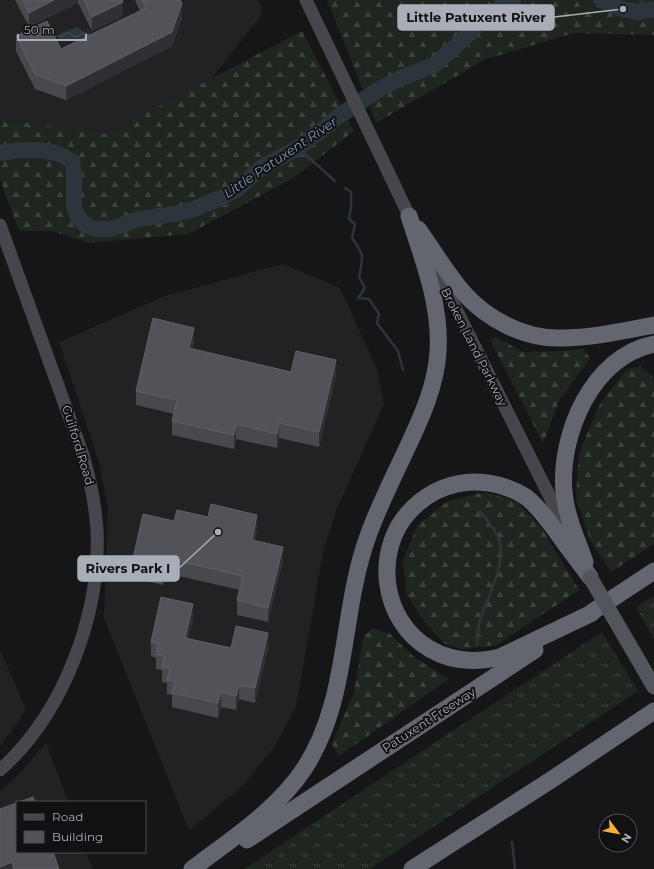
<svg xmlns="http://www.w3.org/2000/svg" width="654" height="869" viewBox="0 0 654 869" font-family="Montserrat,sans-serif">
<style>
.built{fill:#222225}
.grass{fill:url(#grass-tufts)}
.forest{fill:url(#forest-firs)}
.water{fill:url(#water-waves)}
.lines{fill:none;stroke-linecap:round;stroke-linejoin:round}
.stream{stroke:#2c353c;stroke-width:2.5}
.river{stroke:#2c353c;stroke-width:16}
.secondary{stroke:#45474d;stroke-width:13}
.highway{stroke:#63666e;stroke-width:17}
.primary-bridge{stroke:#53555c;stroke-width:15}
.wall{fill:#47494d}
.shaded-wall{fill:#2f3033}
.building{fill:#525359;stroke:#5f6168}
.labels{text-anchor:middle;stroke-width:4;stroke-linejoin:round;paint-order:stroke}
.street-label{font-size:12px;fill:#a8adb8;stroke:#111113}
.water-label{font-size:13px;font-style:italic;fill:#7f9bb3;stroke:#111113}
.leader{fill:none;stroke:#a8adb8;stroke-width:1.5}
.callout-dot{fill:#a8adb8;stroke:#111113;stroke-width:1.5}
.callout{fill:#a8adb8;stroke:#a8adb8;stroke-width:1.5}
.callout-label{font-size:13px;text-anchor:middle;font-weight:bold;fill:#111}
</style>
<defs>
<pattern id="grass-tufts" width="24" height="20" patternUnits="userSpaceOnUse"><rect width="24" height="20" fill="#1e261f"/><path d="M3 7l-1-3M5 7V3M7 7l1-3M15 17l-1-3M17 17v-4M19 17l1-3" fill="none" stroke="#3c433d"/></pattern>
<pattern id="forest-firs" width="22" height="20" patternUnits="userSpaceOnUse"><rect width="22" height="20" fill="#1e261f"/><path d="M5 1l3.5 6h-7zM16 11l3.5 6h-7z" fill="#3c433d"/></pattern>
<pattern id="water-waves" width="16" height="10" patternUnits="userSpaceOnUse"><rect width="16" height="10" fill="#2c353c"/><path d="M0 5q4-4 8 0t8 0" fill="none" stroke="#485056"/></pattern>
</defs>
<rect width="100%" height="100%" fill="#161618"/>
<g class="built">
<polygon points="0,0 258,0 262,8 260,17 210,80 106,134 0,119"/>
<polygon points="283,264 340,288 377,369 384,404 336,511 323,553 296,707 274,747 242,787 189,830 104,618 108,509 100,466 59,342 165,296"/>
<polygon points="0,649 26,710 0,747"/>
<polygon points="46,742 68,802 17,802 17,852 86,852 93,869 0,869 0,791 21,773"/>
</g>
<g class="grass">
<polygon points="654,596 654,639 636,607"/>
<polygon points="602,632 638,691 370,869 244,869"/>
</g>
<g class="forest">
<polygon points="327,0 654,0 654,35 574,33 486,59 376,123"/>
<polygon points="302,31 354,131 292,179 188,234 89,243 52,231 19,231 0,179 0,119 106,134"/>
<polygon points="496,337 523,352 558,351 583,349 590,358 559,401 543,443 490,340"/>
<polygon points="640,366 654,378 654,544 611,572 590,540 576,497 579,453 600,404 626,370"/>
<polygon points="485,492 516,501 541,527 579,590 497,645 462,649 445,644 422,619 407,595 403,560 417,526 448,501"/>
<polygon points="372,628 390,634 415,658 449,679 339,756 332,744 354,692 363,638"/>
</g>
<polygon class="water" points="77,27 87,33 87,29 88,28 90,34 95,35 78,42 70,39 65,42 60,40 57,36 61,33"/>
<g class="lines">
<g class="stream">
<polyline points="638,12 641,0"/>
<polyline points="298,148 335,181"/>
<path d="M345,188L351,192V207L349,219L355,224L352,238C365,255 363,257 359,277L365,288L358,298L369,299L379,314L377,323L398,351L403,370"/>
<path d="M477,645C477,636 478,628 480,620C487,598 507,563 499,539C495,528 486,520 480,511"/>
<polyline points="512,842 515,869"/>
</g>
<g class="river">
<polyline points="601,0 623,9 638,12 654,9"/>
<path d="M0,153C25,149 50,146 72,161L74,172V208L79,218L87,226L96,229H111L139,219L174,214L194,209L221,198L236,190L262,167L298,148L339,116L378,90L399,79L434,65L466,37L481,21L508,2L513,0"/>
</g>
<g class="secondary">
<polyline points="306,0 413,224"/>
<path d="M0,225L83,455C90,479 95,504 97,529C101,614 64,713 0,770"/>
<polyline points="430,257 568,533"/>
</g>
<g class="highway">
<path d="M418,229C433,250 446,272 462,291C486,319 524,339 561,338C592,338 623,331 654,325"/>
<path d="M585,562C577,539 566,516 564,492C559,435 592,356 654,344"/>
<path d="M590,577C579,562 567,547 556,531C547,519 538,506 526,497C506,484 480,479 457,484C438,488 423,497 410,511C373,550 381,621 430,649C452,662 476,663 500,657L592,613"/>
<polyline points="592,612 654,571"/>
<polyline points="247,840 535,650"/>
<path d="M192,869C231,839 276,811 304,769C350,699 340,613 368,536C379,505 394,476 408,446C422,416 436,385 438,352C441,304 423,260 409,216"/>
<polyline points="412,869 551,780 654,711"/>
</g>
<polyline class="primary-bridge" points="590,577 654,687"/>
</g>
<g class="wall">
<polygon points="15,0 122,0 123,16 92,31 78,3 29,27"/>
<polygon points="135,0 180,0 182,18 172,46 66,100 35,89 16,51 16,36 61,49 140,11"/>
<polygon points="194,342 192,349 291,372 336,375 319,447 279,438 277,448 236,439 234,449 172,435 172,421 174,414 136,405 136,391"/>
<polygon points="174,521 257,529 255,540 283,561 268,622 237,615 237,600 240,590 166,573 163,585 132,578 132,563"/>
<polygon points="193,619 188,639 231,648 268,648 255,703 239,699 236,710 221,707 218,718 172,707 172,695 167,694 167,683 162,682 162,670 156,669 156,658 151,656 151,642"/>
<polygon points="0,809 59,869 0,869"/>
</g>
<g class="shaded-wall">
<polygon points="54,0 78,0 78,3 29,27 29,13"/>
<polygon points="123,2 123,16 92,31 92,17"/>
<polygon points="182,3 182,18 172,46 66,100 66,86"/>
<polygon points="194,328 194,342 189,363 189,348"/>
<polygon points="336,360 336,375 319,447 319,432"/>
<polygon points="279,423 279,438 277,448 277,434"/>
<polygon points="236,424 236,439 234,449 234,435"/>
<polygon points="257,515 257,529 252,554 252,540"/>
<polygon points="283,547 283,561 268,622 268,608"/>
<polygon points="166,558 166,573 163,585 163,571"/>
<polygon points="193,604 193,619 185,652 185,638"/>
<polygon points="268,633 268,648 255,703 255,688"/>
<polygon points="239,685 239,699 236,710 236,696"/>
<polygon points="221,692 221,707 218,718 218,703"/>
<polygon points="12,862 12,869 0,869 0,867"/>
</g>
<g class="building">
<polygon points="23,0 54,0 29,13"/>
<polygon points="84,0 122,0 123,2 92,17"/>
<polygon points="142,0 180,0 182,3 172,32 66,86 35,74 16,36 47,21 61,49 146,8"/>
<polygon points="153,318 194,328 189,348 291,372 296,351 336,360 319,432 279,423 277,434 236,424 234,435 172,421 177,400 136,391"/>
<polygon points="211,504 257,515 252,540 283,547 268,608 237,600 243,576 166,558 163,571 132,563 143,514 174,521 177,510 208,517"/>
<polygon points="161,597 193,604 185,638 231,648 236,626 268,633 255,688 239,685 236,696 221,692 218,703 172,693 175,681 167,680 170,669 162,667 164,656 156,654 159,644 151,642"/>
<polygon points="33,797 35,802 19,802"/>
<polygon points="17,803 17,852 53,852 59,869 15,869 12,862 0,867 0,809"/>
</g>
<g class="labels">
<g class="street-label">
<text transform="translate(474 347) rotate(63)" y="4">Broken Land Parkway</text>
<text transform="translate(78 445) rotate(73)" y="4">Guilford Road</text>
<text transform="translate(429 720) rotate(-33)" y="4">Patuxent Freeway</text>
</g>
<g class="water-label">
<text transform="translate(280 157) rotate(-34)" y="5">Little Patuxent River</text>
</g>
</g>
<path class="leader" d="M623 9L554 17M218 532L179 568"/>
<g class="callout-dot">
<circle cx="623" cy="9" r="4"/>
<circle cx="218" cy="532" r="4"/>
</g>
<g class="callout">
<rect x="398" y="5" width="156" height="25" rx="4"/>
<rect x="78" y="556" width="101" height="25" rx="4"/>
</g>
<g class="callout-label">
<text x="476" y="22">Little Patuxent River</text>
<text x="128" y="573">Rivers Park I</text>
</g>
<rect x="16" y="801" width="130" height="52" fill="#111113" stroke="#4d4f55"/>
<rect x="24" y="814" width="20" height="6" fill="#45474d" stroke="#4d4f55"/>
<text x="52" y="821" font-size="12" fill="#a8adb8">Road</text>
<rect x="24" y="831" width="20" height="12" fill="#525359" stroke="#4d4f55"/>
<text x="52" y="841" font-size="12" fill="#a8adb8">Building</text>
<g transform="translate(618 833) rotate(122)"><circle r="19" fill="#111113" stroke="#4d4f55"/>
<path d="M0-3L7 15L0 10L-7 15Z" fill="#f2b134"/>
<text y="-6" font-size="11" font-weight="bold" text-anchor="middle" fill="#a8adb8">N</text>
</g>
<path d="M18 34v6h68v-6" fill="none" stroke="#a8adb8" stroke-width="2"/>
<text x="24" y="34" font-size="12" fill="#a8adb8" stroke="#111113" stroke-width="3" paint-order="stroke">50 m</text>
</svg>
